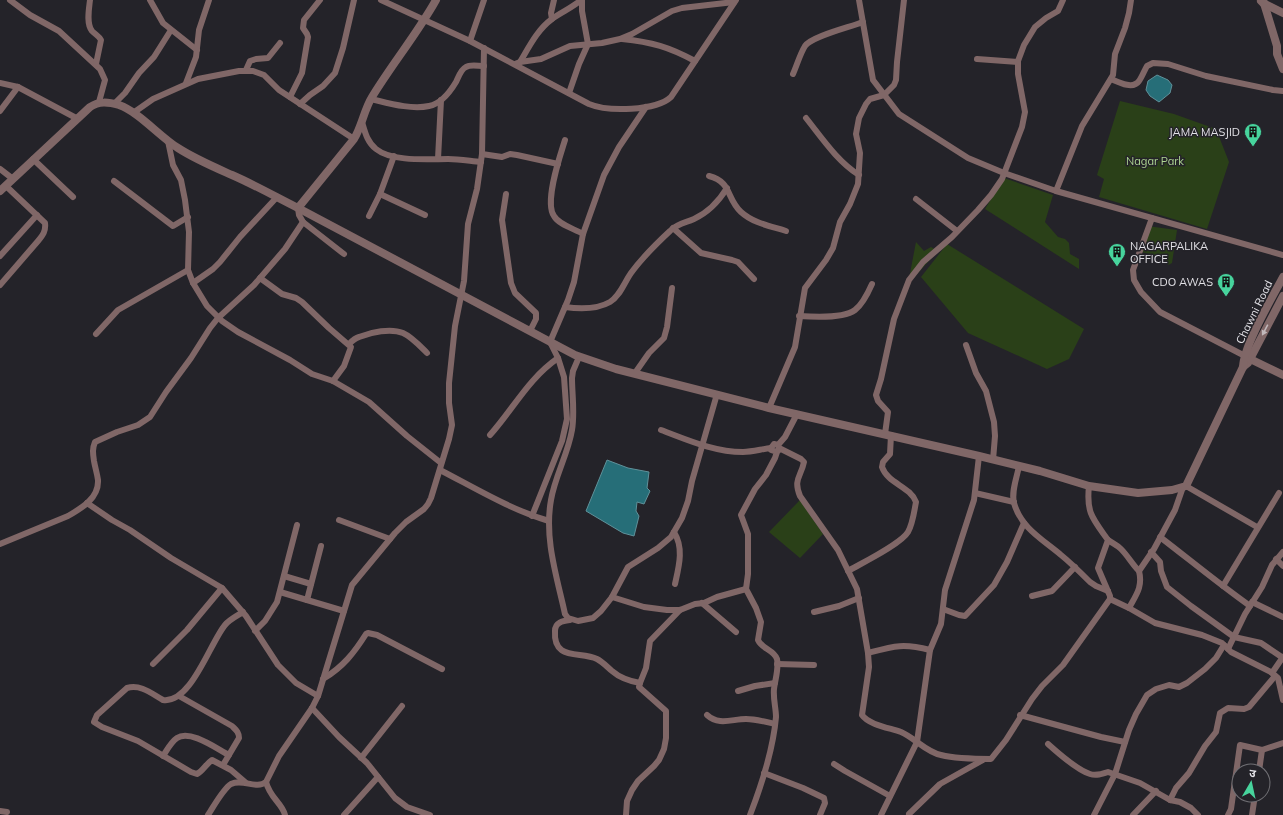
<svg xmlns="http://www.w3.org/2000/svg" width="1283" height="815" viewBox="0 0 1283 815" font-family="Mulish,'Noto Sans Devanagari',sans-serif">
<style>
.green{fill:#2a4018}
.water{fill:#266e78;stroke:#5f919a}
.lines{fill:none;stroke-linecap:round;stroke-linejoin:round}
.minor{stroke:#806767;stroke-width:6}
.tertiary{stroke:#806767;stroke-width:8}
.oneway{fill:#c1b8bb}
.labels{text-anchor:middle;stroke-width:3;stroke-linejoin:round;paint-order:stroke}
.poi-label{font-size:11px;fill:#e4e3e8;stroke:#242329;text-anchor:end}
.park-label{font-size:11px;fill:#aed692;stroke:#242329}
.street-label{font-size:11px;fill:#e4e3e8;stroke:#242329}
</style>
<rect width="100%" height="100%" fill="#242329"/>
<g class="green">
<polygon points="1120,101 1174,114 1216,129 1229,162 1207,229 1099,197 1104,179 1097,175"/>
<polygon points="1004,178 1053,195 1045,222 1058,237 1065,239 1069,243 1070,254 1079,259 1079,269 985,209"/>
<polygon points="1147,226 1177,230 1172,263 1168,265 1164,258 1138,251"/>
<polygon points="916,242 924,251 931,247 938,251 908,284"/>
<polygon points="947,244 1084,329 1069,359 1047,369 968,333 921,277"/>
<polygon points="800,500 823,534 800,558 769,532"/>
</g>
<g class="water">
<polygon points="1157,75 1168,80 1172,85 1170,93 1159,102 1150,96 1146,90 1148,81"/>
<polygon points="607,460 628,468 649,472 647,488 650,491 644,504 637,502 636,511 639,516 634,536 623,533 586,511"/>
</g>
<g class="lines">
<g class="minor">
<polyline points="10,0 30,15 59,31 100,69 105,80 99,102"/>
<path d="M90,0C89,9 86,24 92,31C96,35 99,36 101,40L96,64"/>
<polyline points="150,0 163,23 197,50"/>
<path d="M381,0L470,41L589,104C608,112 656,111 671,97L736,0"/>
<polyline points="859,0 873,80 899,114 968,158 1004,173 1056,191 1283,255"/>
<polyline points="552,19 551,13 554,0"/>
<path d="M622,39C652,42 669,47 695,61"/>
<polyline points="470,41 484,0"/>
<polyline points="977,59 1018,62"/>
<path d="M520,62C529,47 537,30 552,19C561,12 572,8 581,0"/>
<polyline points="515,64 520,62 541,59 570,46 602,43 620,39 632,34 672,11 682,8 734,2"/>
<polyline points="246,70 250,61 256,59 268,58 280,43"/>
<path d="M793,74C797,65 800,54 805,46C812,36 851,27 863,22"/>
<path d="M1111,79C1118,82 1133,90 1139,81C1142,77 1144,71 1147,66L1153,63L1168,64L1206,76L1273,90L1283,91"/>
<polyline points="0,83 18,87 78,119"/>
<polyline points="186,83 196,57 199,30 209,0"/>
<polyline points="569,93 579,64 588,44 582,11 582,0"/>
<polyline points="290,97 302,73 308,37 307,34 303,28 304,20 320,0"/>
<path d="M371,99C388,103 411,110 429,106C440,104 450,92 456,82C458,78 461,69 466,67C470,64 478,66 484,66"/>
<polyline points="114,104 125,93 139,73 154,57 171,30"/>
<polyline points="300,104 310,95 323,86 335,73 343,48 354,0"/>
<polyline points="0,111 18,87"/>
<polyline points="133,113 153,99 198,79 239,71 253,71 264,75 279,90 354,139"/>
<path d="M806,118C822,138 837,161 859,175"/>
<path d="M362,122C365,132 367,142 376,149C392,162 428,159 448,159C459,159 470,161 481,162"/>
<path d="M565,140C560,156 544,202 554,216C559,225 575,229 583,234"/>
<polyline points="168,141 173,165 181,180 185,200 189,232 188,270 193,283 207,306 222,321 238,332 290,360 312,374 333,381 369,402 407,436 441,463"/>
<polyline points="482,154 502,157 510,154 517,155 558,164"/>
<polyline points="33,159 73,197"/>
<polyline points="438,159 441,100"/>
<polyline points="0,169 13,179"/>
<path d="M709,176C732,182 726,198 741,212C753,223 770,226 786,231"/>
<polyline points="114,181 173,226 188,217"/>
<polyline points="1056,191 1082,126 1113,75 1115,54 1125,28 1129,13 1131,0"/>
<polyline points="380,194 425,215"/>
<polyline points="506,194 502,220 511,283 515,293 536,313 536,319 530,331"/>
<polyline points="916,199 957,231"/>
<polyline points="298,208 299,215 303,222 344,254"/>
<polyline points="369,216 380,194 394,156"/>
<polyline points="1152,218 1133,270 1134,280 1141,292 1160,312 1245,356"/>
<polyline points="673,228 701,253 732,260 738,262 754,279"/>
<polyline points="0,256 37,215"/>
<polyline points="260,278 282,294 296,298 302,302 329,328 351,347 344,366 333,381"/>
<polyline points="193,283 213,269 220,262 240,237 277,197"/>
<path d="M0,285L38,241C43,235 46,231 45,223L6,186"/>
<path d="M565,307C579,309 596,310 610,302C620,296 624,283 631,273C642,258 656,244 670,231C678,223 685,223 694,219C709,212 719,201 727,188"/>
<path d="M799,316C813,317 843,319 855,310C863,304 868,293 872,284"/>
<polyline points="96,334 118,310 188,270"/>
<path d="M349,344C352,341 355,338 359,337C371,332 391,328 403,333C412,337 420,346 427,353"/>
<polyline points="966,345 976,373 986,391 994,422 995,436 993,460"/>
<path d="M579,357L573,371L572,378C572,394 575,413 572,430C568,454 555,476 551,500C544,539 557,577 565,614L568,618L578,621L593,618L601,611L612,597L628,567L658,548L671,537L682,518L688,501L692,481L717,394"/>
<polyline points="635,373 649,353 664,338 667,327 672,288"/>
<polyline points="769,408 795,347 805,288 826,260 833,248 840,222 850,204 858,184 860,153 856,134 859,118 866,104 870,99 884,95 894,85 896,80 897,62 904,0"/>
<path d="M661,430C688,440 714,452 743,452C752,452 762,449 771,448"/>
<polyline points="885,434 888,412 878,401 876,395 881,379 894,319 909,280 923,262 952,237 978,210 991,195 1002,179 1022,127 1025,112 1018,74 1018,61 1024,45 1035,27 1046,18 1058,11 1063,0"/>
<path d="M490,435C514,408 528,379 558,358"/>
<polyline points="778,445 785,437 797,414"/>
<path d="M779,448L801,459L804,462C801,477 793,479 800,496L838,550L857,589L868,653L869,667L862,715C869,725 890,728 901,732C915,738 926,752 941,755C957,759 975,759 991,759L1006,740L1032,699L1042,686L1063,665L1110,599V596L1098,568L1108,540C1093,519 1086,513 1089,486"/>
<path d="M1019,466C1017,477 1011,492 1014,503C1021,528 1042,539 1061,555C1071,563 1081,573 1090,582L1096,586L1108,591"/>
<path d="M440,470C475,488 511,510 549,521"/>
<polyline points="1186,486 1257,527"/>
<path d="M1183,487L1175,510L1154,549L1139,571C1143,587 1136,595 1129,608L1155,623L1202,635L1222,643L1231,652L1271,672L1278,678L1283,700"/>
<polyline points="975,493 1014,502"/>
<polyline points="87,503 112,520 130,530 171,558 222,588 246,616 278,665 296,683 318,696"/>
<polyline points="532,516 562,441 567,419 564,377 558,358 550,342 568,300 574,282 583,234 604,175 619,147 646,107"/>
<polyline points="339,520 390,539"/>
<path d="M674,532C684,548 679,566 675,584"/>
<path d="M1160,537C1190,560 1219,584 1250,606"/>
<path d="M1108,540C1112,543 1117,545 1121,549C1128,556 1132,564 1139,571"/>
<path d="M0,544L68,516C82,508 99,498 98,480C97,473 95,467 94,461C93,454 92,449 95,442L117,432L138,425L150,417L166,392L191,358L210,328L218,318L254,285L285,249L303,222"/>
<polyline points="1151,552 1160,562 1161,571 1167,587 1191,606 1234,637 1261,643 1283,658"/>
<polyline points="1276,559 1283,566"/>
<path d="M848,571C862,563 901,544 908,532C913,523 914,512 916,502C910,486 888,484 882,467L883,462L890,454L891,435"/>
<polyline points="284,576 311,584"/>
<polyline points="1223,586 1279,493"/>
<polyline points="280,592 344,611"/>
<polyline points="1032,596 1052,591 1075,567"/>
<polyline points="612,597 644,607 667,610 680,610 695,604 704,603 717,597 746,589"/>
<polyline points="1110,599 1129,608"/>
<polyline points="307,600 321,546"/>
<polyline points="1252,602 1283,617"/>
<polyline points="702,603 736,632"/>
<polyline points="943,609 959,615 965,616 994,585 1007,562 1024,523"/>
<path d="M243,612C237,616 230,619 225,625C210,643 191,704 163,700C152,694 141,684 127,688L97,715L94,722L102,727L138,741L191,772L197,774C203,771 206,764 212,760L231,770L245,782"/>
<polyline points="814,612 839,606 859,598"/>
<path d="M570,620C563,621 555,622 555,631C553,661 580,651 597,659C603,662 607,667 612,671C620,678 629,681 640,683"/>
<polyline points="255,631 265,621 277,602 297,525"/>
<polyline points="1228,649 1245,614 1262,587 1272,565 1283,552"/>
<path d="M868,653C894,646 903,643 930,650"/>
<polyline points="153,664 187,630 222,588"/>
<polyline points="777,664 814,665"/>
<polyline points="1272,673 1283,657"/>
<path d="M323,679C343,667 354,653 366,634L368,633L377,635L442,669"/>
<polyline points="738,691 755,686 775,683"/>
<path d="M179,696L232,726C236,730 239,732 239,738L223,765"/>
<polyline points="312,708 339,737 367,763 395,798 407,807 430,815"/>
<path d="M707,715C719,726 732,719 746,719C756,719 766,722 775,724"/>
<polyline points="1020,715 1101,737 1125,742"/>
<path d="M1048,744C1058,753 1077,770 1090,774C1096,776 1102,774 1108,772L1140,783L1170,800L1180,802L1191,808L1198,815"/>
<path d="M163,756C167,750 171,742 177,738C190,729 217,749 229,755"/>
<polyline points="361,758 402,706"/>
<polyline points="834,764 845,771 890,796"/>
<polyline points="1259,771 1262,750"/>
<polyline points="764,773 803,788 824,798 825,803 820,815"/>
<path d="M266,782C270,798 282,803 285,815"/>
<polyline points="1170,800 1176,788 1189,773 1205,746 1216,732 1220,713 1228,708 1244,709 1249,707 1275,676"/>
<polyline points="0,811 7,812"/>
<polyline points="909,814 940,784 983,760"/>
<path d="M208,815C214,806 223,789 231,784C243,778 256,790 266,782L279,756L312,708L318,696L352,585L395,533L406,522L424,509L428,504L431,498L449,439L452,425L449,403V383L455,326L464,281L468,224L477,189L482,154L484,48"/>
<polyline points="344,815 378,777"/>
<polyline points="626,815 627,801 632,790 638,781 654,766 659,760 664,749 666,738 666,711 639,687 640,683 646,668 650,641 680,610"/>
<path d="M750,815C762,784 773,751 776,717C776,708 773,699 774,689C775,680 779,669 777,659C774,650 762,649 758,640L761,622L756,608L746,589L748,574V534L741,515L755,489L766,475L775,458L777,452L779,450L778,445L774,444L771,448V450L777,452"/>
<polyline points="881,815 917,742 930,650 941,624 945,590 974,500 979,456"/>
<polyline points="1094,815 1115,774 1129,730 1136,714 1147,695 1156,689 1169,685 1179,687 1187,683 1205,669 1216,658 1224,645"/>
<polyline points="1133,815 1156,791"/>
<polyline points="1228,815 1231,809 1240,745 1262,750 1283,743"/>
<polyline points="1252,815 1255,795"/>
</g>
<g class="tertiary">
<polyline points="1263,0 1277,46 1277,54 1283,69"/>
<polyline points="1261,1 1263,3 1283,13"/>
<path d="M0,191L90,107C99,101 108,102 119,105C139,112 159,136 178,148C195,159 214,167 232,175C255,185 276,197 298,208L575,355L616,369L769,408L979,456L1040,471L1089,486L1138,493L1172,490L1186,486L1243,367L1248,363L1283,296"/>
<path d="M298,208L354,139C362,126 364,110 372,97C392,64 417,34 436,0"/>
<polyline points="1246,357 1283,375"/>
<path d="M1243,367C1244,345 1272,298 1283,277"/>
</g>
</g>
<defs><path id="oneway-solid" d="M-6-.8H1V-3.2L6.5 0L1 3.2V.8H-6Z"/></defs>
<use class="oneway" href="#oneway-solid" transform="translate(1265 330) rotate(118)"/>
<defs>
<symbol id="building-pin" viewBox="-11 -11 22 30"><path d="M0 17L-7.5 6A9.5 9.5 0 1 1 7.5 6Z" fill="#47d49d" stroke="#242329"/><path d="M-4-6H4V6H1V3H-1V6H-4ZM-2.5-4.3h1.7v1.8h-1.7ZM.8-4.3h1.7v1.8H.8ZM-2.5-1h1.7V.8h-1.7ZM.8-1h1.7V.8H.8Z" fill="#111"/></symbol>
</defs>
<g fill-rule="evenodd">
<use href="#building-pin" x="1243" y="122" width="20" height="27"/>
<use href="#building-pin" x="1107" y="242" width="20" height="27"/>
<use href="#building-pin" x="1216" y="272" width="20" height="27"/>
</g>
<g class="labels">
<g class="poi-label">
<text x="1240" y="136">JAMA MASJID</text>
<text x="1130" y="250" text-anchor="start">NAGARPALIKA<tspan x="1130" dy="13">OFFICE</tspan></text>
<text x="1213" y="286">CDO AWAS</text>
</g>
<g class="park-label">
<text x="1155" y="165">Nagar Park</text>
</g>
<g class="street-label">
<text transform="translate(1254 312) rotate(-64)" y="4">Chawni Road</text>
</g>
</g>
<g transform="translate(1251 783) rotate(9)"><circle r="19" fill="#242329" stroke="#717075"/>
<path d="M0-3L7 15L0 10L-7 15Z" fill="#47d49d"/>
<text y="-6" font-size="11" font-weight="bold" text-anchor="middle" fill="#e4e3e8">उ</text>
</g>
</svg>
